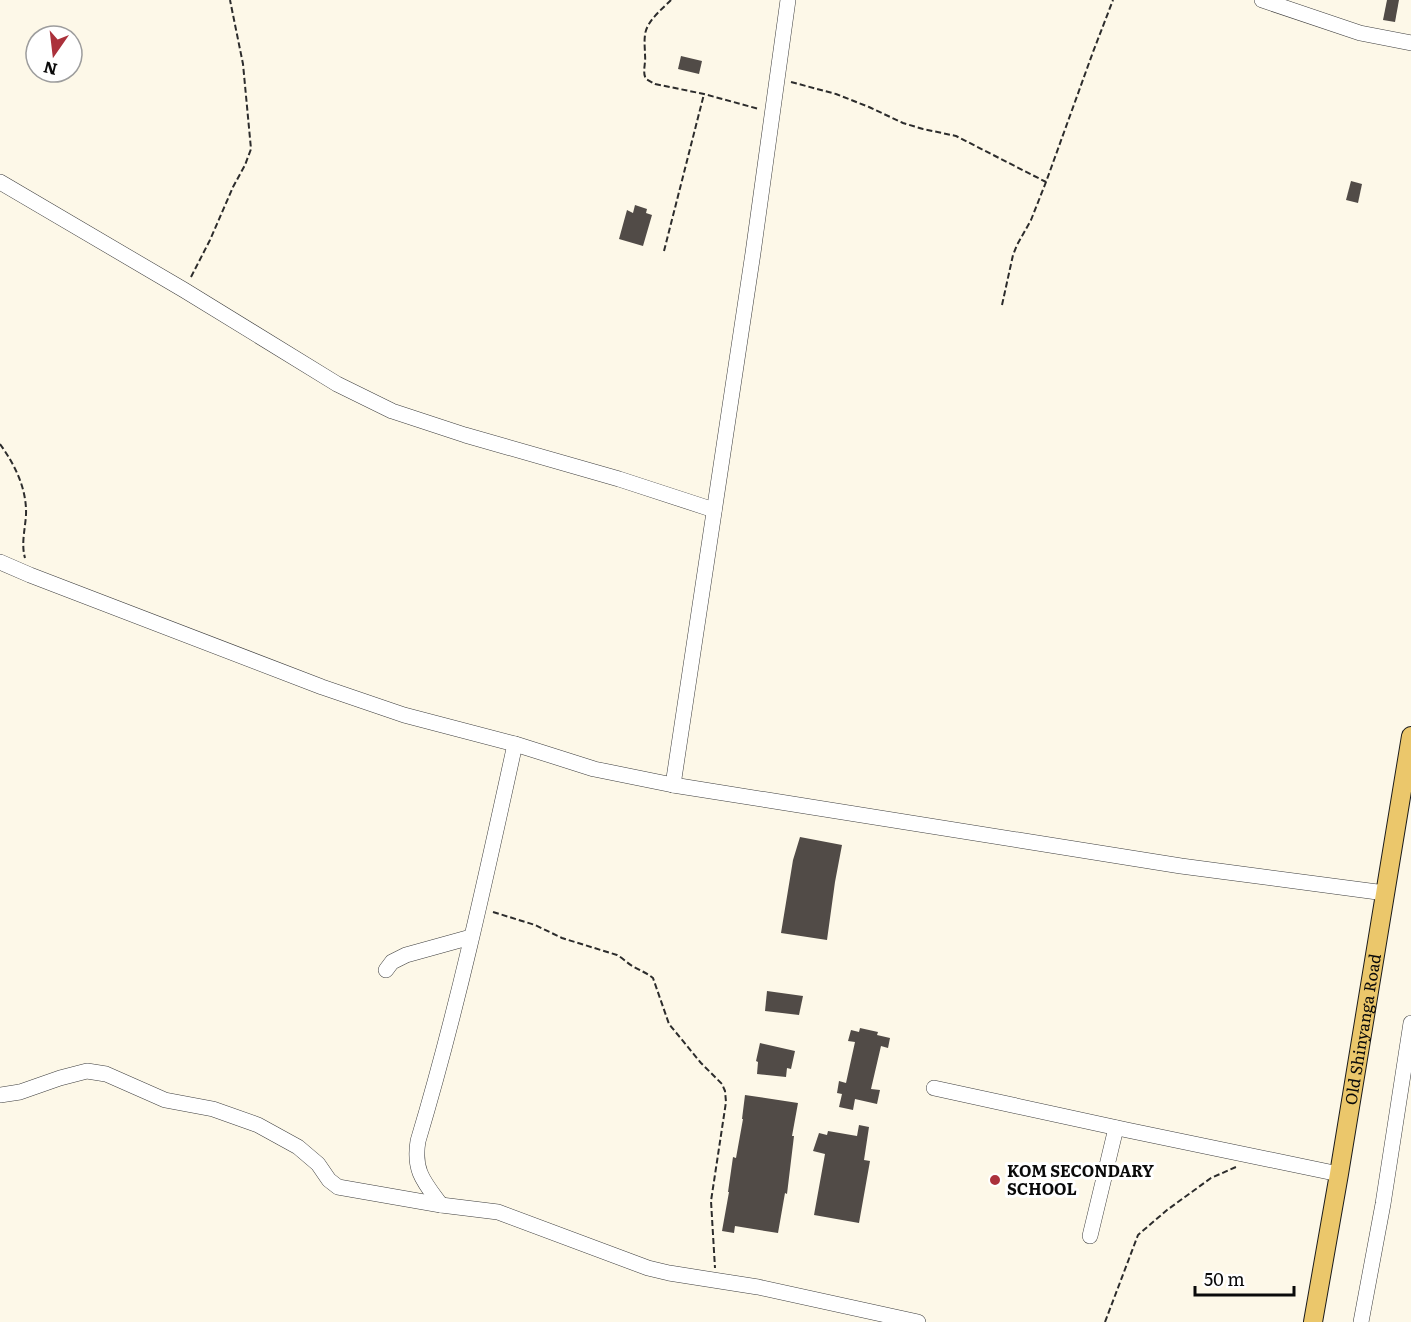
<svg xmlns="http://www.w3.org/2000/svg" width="1411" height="1322" viewBox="0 0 1411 1322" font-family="Literata,serif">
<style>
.building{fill:#514b47}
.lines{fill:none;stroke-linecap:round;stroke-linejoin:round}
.minor-casing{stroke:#3d3d3d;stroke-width:16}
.major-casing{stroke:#1b1b1b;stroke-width:20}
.path{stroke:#2c2c2c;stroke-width:2;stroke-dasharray:6 3;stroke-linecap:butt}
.minor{stroke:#fff;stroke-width:15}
.major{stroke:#ebc76b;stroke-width:18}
.poi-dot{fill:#ab313b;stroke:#fff;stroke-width:2}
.labels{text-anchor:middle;stroke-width:6;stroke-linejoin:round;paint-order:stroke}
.street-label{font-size:16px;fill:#0a0a0a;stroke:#fff}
.poi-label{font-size:16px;font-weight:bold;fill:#0a0a0a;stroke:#fff;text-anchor:start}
</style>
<rect width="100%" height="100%" fill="#fdf8e8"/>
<g class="building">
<polygon points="1387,0 1399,0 1395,22 1383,20"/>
<polygon points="681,56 702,61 699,74 678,69"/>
<polygon points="1351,181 1362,184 1358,203 1346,200"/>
<polygon points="635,205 647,209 646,213 652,215 643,246 619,239 627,210 633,213"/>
<polygon points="800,837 842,845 835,882 827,940 781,933 793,860"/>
<polygon points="767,991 803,996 799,1015 765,1011"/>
<polygon points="860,1028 878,1032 877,1035 890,1038 888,1048 881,1046 871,1089 880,1090 877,1104 855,1099 853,1110 839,1107 842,1094 837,1093 839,1081 846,1083 855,1042 848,1041 851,1030 859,1032"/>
<polygon points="760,1043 795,1051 791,1069 787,1068 786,1077 757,1074 758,1062 756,1061"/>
<polygon points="745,1095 798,1103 792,1136 794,1136 787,1194 785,1193 778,1233 735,1226 734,1233 722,1231 729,1192 728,1192 733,1157 736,1158 743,1119 742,1119"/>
<polygon points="859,1125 869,1127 864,1160 870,1161 859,1223 814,1215 825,1154 813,1151 819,1133 827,1135 828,1131 857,1136"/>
</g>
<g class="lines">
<defs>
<g id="minor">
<polyline points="1262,0 1360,33 1411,43"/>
<polyline points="0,182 184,290 337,384 392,411 465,435 619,479 714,510"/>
<polyline points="0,562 30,575 322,687 404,715 515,744 594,769 673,785 1181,866 1385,893"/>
<polyline points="673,785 753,253 788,0"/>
<polyline points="386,970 392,962 406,955 471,937"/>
<polyline points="934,1088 1127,1130 1339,1174"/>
<polyline points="0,1095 20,1092 60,1078 87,1071 106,1074 165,1100 213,1109 258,1125 298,1147 318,1164 329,1180 338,1187 441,1205 498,1212 648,1268 669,1273 758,1287 918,1322"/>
<path d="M441,1205C424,1182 413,1171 418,1141C457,1011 486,877 515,744"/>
<polyline points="1090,1236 1116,1128"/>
<polyline points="1361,1322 1383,1204 1411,1023"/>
</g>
<g id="major">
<path id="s1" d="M1313,1322L1339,1174L1411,736"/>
</g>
</defs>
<use href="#minor" class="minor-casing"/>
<use href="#major" class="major-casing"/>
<g class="path">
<path d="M671,0C662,9 646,22 645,35C644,42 645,49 645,55C646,64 642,72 646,79L655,84L704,94L759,109"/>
<polyline points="791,82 836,94 869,107 903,123 923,129 956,136 1046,182"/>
<polyline points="664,251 704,94"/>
<polyline points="191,277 210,240 233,187 245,165 251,149 243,64 230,0"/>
<polyline points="1002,305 1013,255 1017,245 1031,220 1046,182 1093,52 1113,0"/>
<path d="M0,444C15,465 27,489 26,515C25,530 21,544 25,558"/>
<path d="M493,912L535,925L562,938L617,955C623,958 628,964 634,967C641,971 647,973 653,978L669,1024L701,1063L722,1084L725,1091L726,1102L711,1201L715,1268"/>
<polyline points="1105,1322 1138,1235 1167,1210 1211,1178 1236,1167"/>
</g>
<use href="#minor" class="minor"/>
<use href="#major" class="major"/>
</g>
<circle class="poi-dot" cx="995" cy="1180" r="6"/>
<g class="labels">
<g class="street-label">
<text dy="6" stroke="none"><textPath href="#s1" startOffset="297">Old Shinyanga Road</textPath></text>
</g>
<g class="poi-label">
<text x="1007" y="1177">KOM SECONDARY<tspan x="1007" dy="18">SCHOOL</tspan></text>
</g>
</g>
<g transform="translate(54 54) rotate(194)"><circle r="28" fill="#ffffff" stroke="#9d9d9d" stroke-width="1.5"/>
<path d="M0-4.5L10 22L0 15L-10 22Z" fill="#ab313b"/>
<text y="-9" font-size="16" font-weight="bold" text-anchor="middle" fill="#0a0a0a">N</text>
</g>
<path d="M1195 1286v9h99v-9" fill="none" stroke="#0a0a0a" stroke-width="3"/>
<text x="1204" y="1286" font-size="18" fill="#0a0a0a" stroke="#ffffff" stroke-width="4.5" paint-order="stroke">50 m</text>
</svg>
